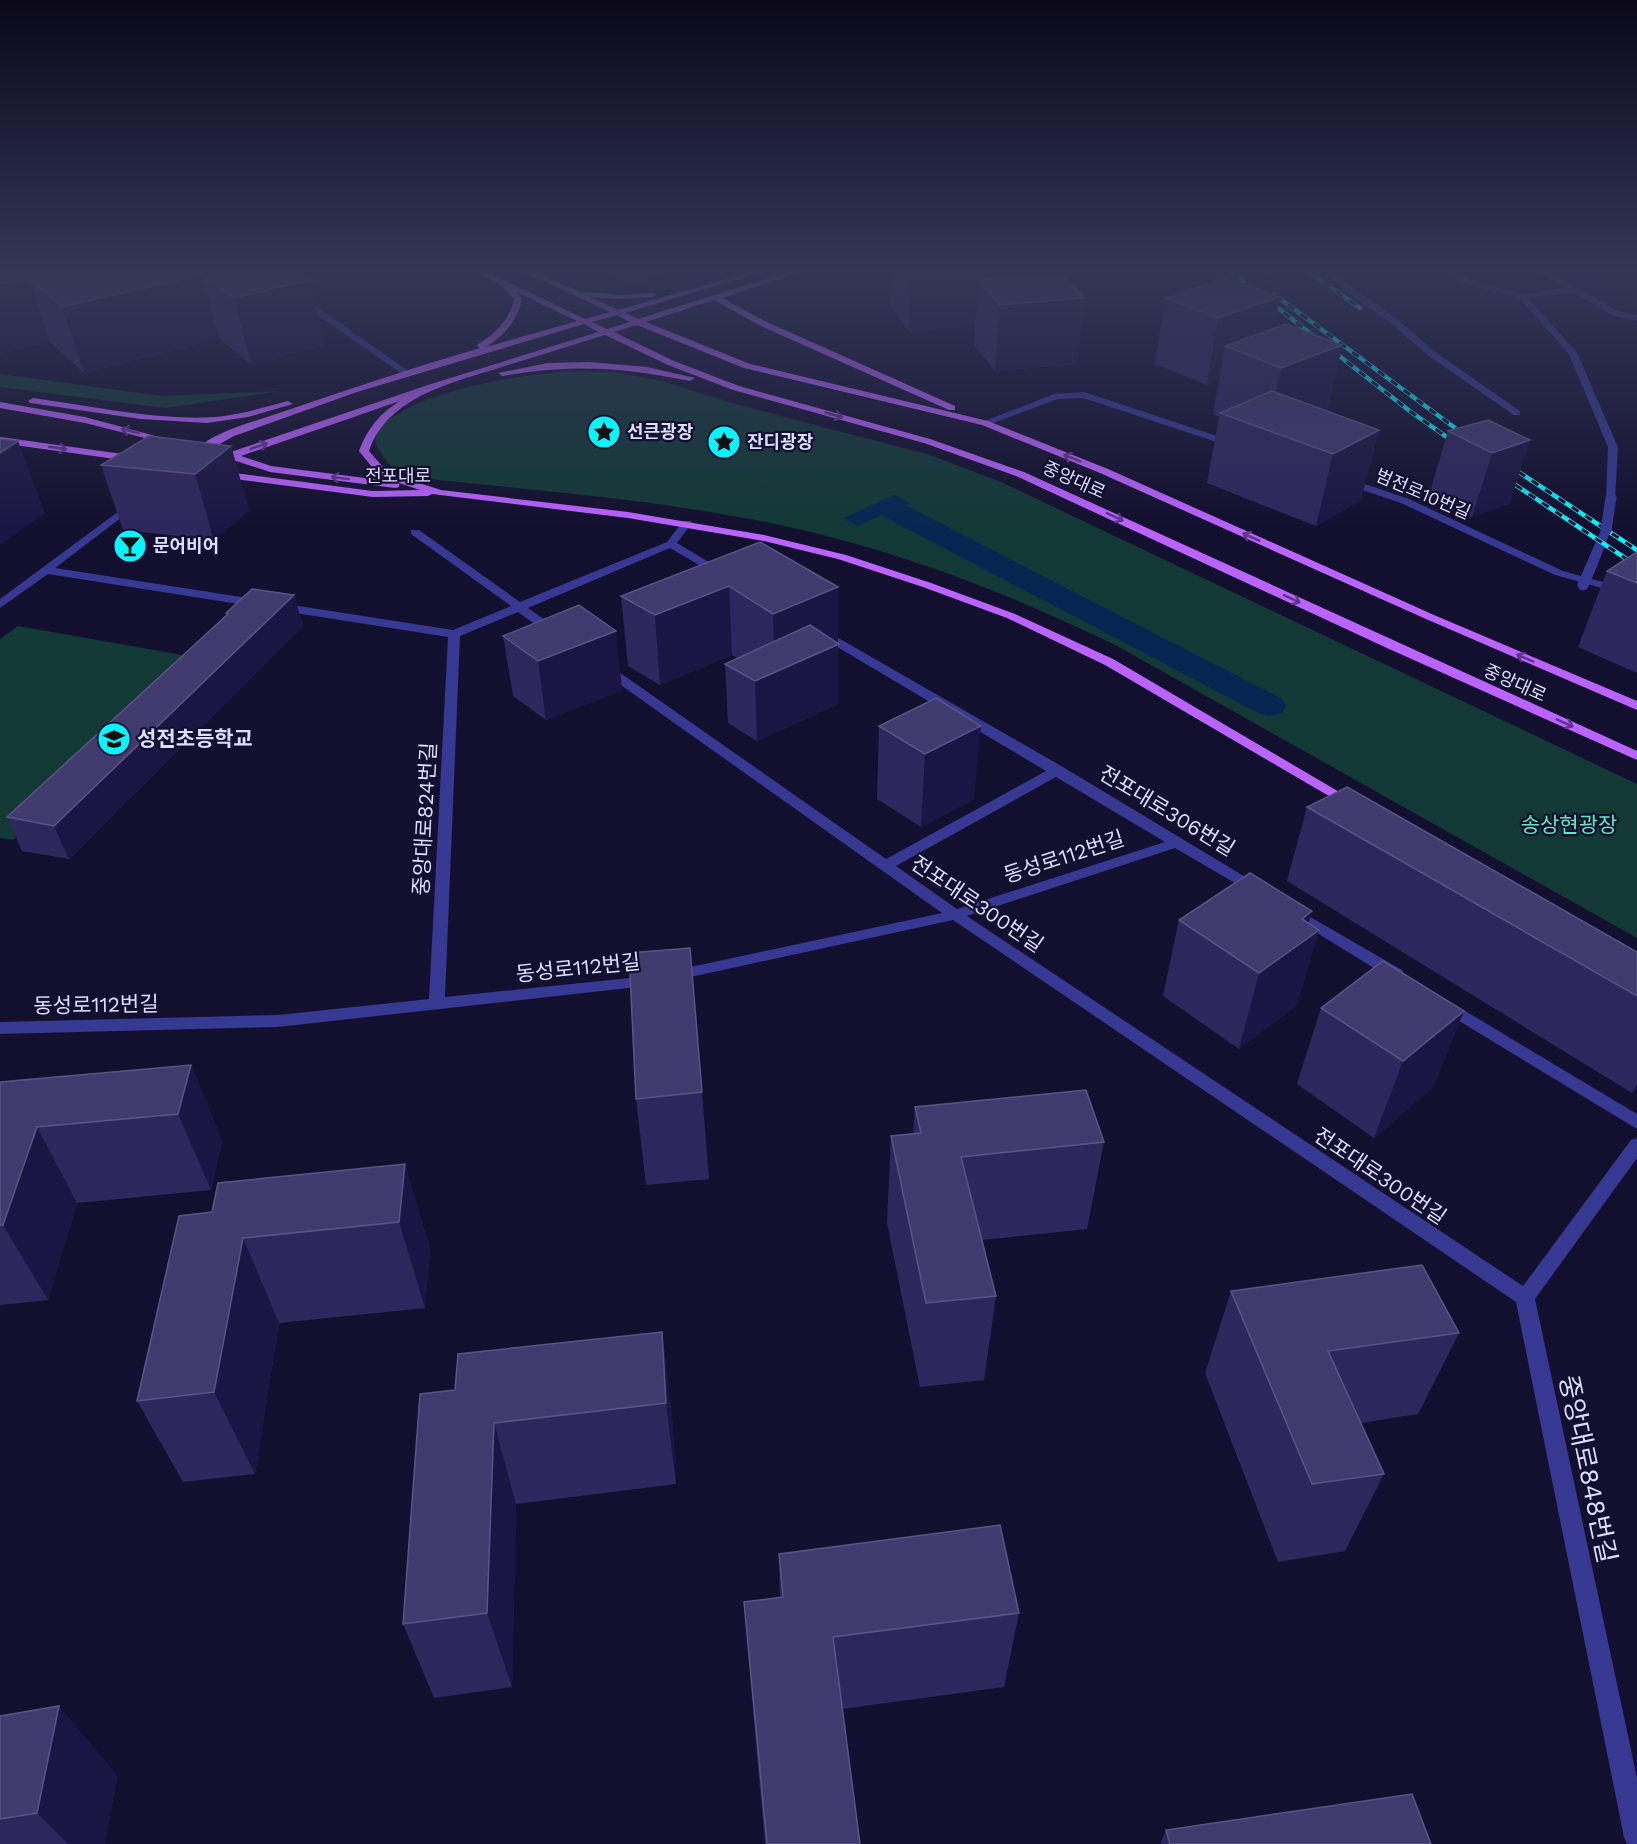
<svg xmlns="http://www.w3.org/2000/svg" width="1637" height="1844" viewBox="0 0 1637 1844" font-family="'Work Sans','Noto Sans KR',sans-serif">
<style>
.green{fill:#123935}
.water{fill:#062651}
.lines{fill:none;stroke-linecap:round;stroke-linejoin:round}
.canal{fill:#062651;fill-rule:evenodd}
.minor{fill:#363891;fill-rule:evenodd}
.major{fill:#bb63ff;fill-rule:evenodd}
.rail-casing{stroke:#08f5ff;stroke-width:4.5}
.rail{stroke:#130f2e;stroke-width:3;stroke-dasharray:8;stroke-linecap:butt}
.minor-bridge{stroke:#363891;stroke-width:11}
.wall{fill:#2e275d}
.shaded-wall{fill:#1b1543}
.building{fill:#413a6f;stroke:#5a5485;stroke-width:1.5}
.oneway{stroke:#5f358c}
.labels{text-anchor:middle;stroke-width:4.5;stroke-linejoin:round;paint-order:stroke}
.far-poi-label{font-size:18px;font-weight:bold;fill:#dedcff;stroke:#130f2e;text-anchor:start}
.far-street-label{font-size:18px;fill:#dedcff;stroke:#130f2e}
.poi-label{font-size:21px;font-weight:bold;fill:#dedcff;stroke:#130f2e;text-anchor:start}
.street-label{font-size:21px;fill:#dedcff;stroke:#130f2e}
.park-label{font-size:21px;fill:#5cebbf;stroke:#130f2e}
.near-street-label{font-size:26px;fill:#dedcff;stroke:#130f2e}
</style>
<rect width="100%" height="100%" fill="#130f2e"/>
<g class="green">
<path d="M571,371L616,372L665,382L735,404L930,455L1001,482L1637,784V938L1117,646C1010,594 898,550 780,525C662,500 540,491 420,478C395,472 385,465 375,441C377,436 379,429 383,425C419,390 522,375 571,371Z"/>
<polygon points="0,374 161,396 282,391 165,408 0,387"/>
<polygon points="18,626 211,660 13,840 0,838 0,639"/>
</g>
<polygon class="water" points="895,495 910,503 857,526 843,518"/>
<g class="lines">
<polygon class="canal" points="893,502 903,504 1282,699 1286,706 1282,713 1270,716 1258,713 883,516 879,510 883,504"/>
<g class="minor">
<polygon points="1328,273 1336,273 1349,285 1398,320 1435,352 1520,411 1520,415 1514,415 1429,356 1392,324 1343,289"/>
<polygon points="1448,273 1458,273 1469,279 1522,294 1566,288 1540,273 1550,273 1618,311 1637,315 1637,321 1612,315 1573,292 1528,298 1577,353 1618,447 1615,500 1606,498 1608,447 1569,354 1519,298 1463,283"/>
<polygon points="298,298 304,298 411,373 404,375 298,302"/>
<polygon points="1084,392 1238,443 1240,445 1232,447 1083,398 1058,399 988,425 980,423 1054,394"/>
<polygon points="1342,479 1350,479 1409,499 1563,571 1617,586 1637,596 1637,604 1609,590 1555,575 1401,503 1342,483"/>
<polygon points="134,500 138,501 138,505 55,568 453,630 511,606 411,534 411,530 419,530 520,602 667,542 683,521 691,521 692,523 677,543 724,571 724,575 716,575 670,548 528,608 558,629 558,635 550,635 518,612 460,636 445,997 649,976 655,977 657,981 655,985 278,1027 0,1034 0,1022 278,1015 429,999 448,637 48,574 0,608 0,599"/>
<polygon points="1606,527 1611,530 1596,569 1594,571 1586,571 1584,569 1601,530"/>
<path d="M821,628L1063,767L1262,887L1264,890L1262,893H1252L1175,848L967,916L1523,1286L1631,1140L1637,1138V1158L1535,1299L1637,1778V1844H1627L1624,1837L1516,1302L953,920L672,981L666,980L664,976L666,972L672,971L942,913L601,671V665H609L886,859L1046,771L817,635V629ZM1056,777L1165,842L957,909L896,866Z"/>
<polygon points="1293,907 1402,970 1404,974 1402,978 1390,978 1288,915 1286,912 1288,909"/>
<polygon points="1447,1000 1637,1114 1637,1129 1441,1010 1439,1006 1441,1002"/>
</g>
<g class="major">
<path d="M479,273H489L585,319L610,312L527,273H537L582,293L586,292L619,295L652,293L656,295L652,297L619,299L590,297L618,310L747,273H759L625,313L638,319L785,273H797L722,298L767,322L955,406V410H949L761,326L714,300L646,322L750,364L988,421L1108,469L1434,615L1637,701V710L1426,619L1100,473L982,425L744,368L637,325L614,332L674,361L739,386L930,439L1024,472L1637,751V760L1387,648L1016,476L924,443L733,390L668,365L605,335C573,345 541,355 508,365C457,382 389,394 369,451L388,473L441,490L628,512L764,535L846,555L931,583L1015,614L1113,659L1358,803L1356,806H1346L1105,665L1007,618L923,587L838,559L764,541L628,518L432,494L428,496L373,497L219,477L214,474L219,471L373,491L420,490L399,483V487L395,488L270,472L230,459L215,462L210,459L428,385L598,332L584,324L357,392L234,436L200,455L192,453C213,431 251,423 279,413C346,390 412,368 480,348L477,346L478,344C496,333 509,321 514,299L501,285ZM516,292L577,321L486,347C505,335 517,321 522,299ZM617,315L630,322L607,329L592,322ZM400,401C380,413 367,429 359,451L380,477L396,482L271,466L241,456Z"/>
<path d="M590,362L647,367L695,378L690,381C620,367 573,364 502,376L498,373L548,363Z"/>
<path d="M33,398C93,406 156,421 216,417C241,415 264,407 288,401L293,404L248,417L207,423L141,419L30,403L28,401Z"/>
<polygon points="0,402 85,417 174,441 169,444 85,423 0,408"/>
<polygon points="0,437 137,456 142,459 137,462 0,443"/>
</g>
<defs>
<g id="rail">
<polyline points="1233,273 1411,412 1461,447"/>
<polyline points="1310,273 1360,308"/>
<polyline points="1275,295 1470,439"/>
<polyline points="1505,463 1637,550"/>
<polyline points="1502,476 1637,566"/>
</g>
</defs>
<use href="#rail" class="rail-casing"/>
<use href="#rail" class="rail"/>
<g class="minor-bridge">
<polyline points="1606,530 1611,498"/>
<polyline points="1583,585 1590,569"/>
</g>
</g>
<g class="wall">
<polygon points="0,273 300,273 325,345 251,364 219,339 84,373 50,342"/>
<polygon points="608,273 666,273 632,283"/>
<polygon points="891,273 988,273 988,280 1085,298 1077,364 995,371 974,345 975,326 909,332 890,305"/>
<polygon points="1165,298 1273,329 1342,345 1327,411 1379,430 1361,500 1316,526 1207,483 1219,417 1213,414 1219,380 1207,385 1155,364"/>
<polygon points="1448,431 1530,440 1509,504 1472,517 1429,495"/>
<polygon points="231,446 249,511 214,540 123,530 101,465"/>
<polygon points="760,542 838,587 838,704 757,741 728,723 725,664 737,658 732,655 660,685 628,666 621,596"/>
<polygon points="1637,552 1637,673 1578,647 1607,571"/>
<polygon points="294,595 303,626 69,859 22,851 7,817 227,615 226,613"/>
<polygon points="503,636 622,690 546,720 513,696"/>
<polygon points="936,698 974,799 921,827 877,799 879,726"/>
<polygon points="1307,807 1637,952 1637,1088 1632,1093 1287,881"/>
<polygon points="1179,920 1309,923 1319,930 1296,1006 1239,1049 1163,996"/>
<polygon points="1321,1008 1464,1011 1433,1087 1374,1138 1297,1084"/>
<polygon points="191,1065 222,1141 211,1190 77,1203 48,1300 0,1305 0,1082"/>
<polygon points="702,1092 709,1179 646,1185 636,1099"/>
<polygon points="915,1107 1104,1142 1087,1229 982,1240 996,1296 984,1380 920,1387 887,1223 891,1136 913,1134"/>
<polygon points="405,1164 430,1250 425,1308 279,1323 255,1474 183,1482 137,1401 212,1212"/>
<polygon points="1231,1291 1459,1333 1418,1414 1361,1423 1384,1474 1345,1551 1278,1562 1205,1373"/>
<polygon points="662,1332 672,1415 676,1484 516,1504 512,1687 434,1698 403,1624 455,1390"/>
<polygon points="779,1554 1019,1613 1004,1687 842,1709 860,1844 765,1844 750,1677 744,1602 780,1597"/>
<polygon points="0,1716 117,1775 105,1844 0,1844"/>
<polygon points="1166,1830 1431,1844 1160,1844"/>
</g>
<g class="shaded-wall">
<polygon points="631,273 666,273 632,283"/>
<polygon points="911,273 988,273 987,290 979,280 975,326 909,332"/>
<polygon points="202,275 219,339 84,373 62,307"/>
<polygon points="29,278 50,342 0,354 0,284"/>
<polygon points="311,280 325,345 251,364 234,298"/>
<polygon points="1280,297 1267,362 1225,346 1219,380 1207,385 1218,318"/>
<polygon points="1085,298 1077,364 995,371 1000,305"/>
<polygon points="1342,345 1326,413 1268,431 1281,368"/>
<polygon points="1379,430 1361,500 1316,526 1333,454"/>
<polygon points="1530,440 1509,504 1472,517 1492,453"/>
<polygon points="18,441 45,513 0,545 0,453"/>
<polygon points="231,446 249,511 214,540 195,474"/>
<polygon points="729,586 732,655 660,685 655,615"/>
<polygon points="838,587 838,704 757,741 755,681 775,672 773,614"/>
<polygon points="294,595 303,626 69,859 54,826"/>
<polygon points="616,631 622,690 546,720 538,661"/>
<polygon points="981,726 974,799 921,827 925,754"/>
<polygon points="1312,911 1304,940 1319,930 1296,1006 1239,1049 1259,973 1302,919"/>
<polygon points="1464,1011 1433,1087 1374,1138 1403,1061"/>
<polygon points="191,1065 222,1141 211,1190 178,1114"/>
<polygon points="1637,1083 1637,1088 1632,1093"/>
<polygon points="37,1127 77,1203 48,1300 3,1225"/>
<polygon points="405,1164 430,1250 425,1308 399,1222"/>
<polygon points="243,1238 279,1323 255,1474 214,1392"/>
<polygon points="662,1332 672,1415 676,1484 666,1403"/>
<polygon points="494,1423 516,1504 512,1687 487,1613"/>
<polygon points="59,1706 117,1775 105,1844 68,1844 37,1813"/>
</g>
<g class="building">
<polygon points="0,273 300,273 311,280 234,298 202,275 62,307 29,278 0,284"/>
<polygon points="1060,273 1085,298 1000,305 979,280"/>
<polygon points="1227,278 1280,297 1218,318 1165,298"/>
<polygon points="1286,324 1342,345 1281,368 1225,346"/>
<polygon points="1272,391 1379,430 1333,454 1220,413"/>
<polygon points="1488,420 1530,440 1492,453 1448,431"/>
<polygon points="149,436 231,446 195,474 101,465"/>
<polygon points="0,439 18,441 0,453"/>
<polygon points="760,542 838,587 773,614 729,586 655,615 621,596"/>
<polygon points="1637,552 1637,583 1607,571"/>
<polygon points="252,589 294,595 54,826 7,817 228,614 226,613"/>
<polygon points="579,605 616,631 538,661 503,636"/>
<polygon points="810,625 839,644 755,681 725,664"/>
<polygon points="936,698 981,726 925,754 879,726"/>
<polygon points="1347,787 1637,952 1637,996 1307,807"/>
<polygon points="1250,873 1312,911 1302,919 1319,930 1259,973 1179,920"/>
<polygon points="690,948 702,1092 636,1099 629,953"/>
<polygon points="1383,961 1464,1011 1403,1061 1321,1008"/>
<polygon points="191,1065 178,1114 37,1127 3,1225 0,1225 0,1082"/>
<polygon points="1086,1090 1104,1142 961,1157 996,1296 926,1303 891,1136 921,1133 915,1107"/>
<polygon points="405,1164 399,1222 243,1238 214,1392 137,1401 179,1216 212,1212 218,1183"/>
<polygon points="1422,1265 1459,1333 1328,1351 1384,1474 1312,1484 1231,1291"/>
<polygon points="662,1332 666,1403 494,1423 487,1613 403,1624 420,1394 455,1390 458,1354"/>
<polygon points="1000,1525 1019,1613 833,1637 860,1844 767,1844 744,1602 783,1597 779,1554"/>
<polygon points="59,1706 37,1813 0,1819 0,1716"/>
<polygon points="1412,1794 1431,1844 1170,1844 1166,1830"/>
</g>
<defs><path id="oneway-shaft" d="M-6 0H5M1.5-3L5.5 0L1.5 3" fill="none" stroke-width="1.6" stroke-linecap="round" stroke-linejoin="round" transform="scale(1.5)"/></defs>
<g class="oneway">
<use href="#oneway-shaft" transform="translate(834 415) rotate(16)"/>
<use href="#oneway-shaft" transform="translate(130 431) rotate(-166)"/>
<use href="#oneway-shaft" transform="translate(259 446) rotate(-19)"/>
<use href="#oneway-shaft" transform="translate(58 448) rotate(8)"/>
<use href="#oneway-shaft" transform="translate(1072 458) rotate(-158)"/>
<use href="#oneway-shaft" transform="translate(340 478) rotate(-173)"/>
<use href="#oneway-shaft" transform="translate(1115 517) rotate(25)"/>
<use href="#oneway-shaft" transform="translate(1251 537) rotate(-156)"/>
<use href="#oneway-shaft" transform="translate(1292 599) rotate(25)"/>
<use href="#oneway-shaft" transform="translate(1525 658) rotate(-157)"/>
<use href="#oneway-shaft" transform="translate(1565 723) rotate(24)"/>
</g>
<linearGradient id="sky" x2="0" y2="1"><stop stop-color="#0a0819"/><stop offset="0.51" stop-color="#333757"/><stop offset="1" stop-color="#333757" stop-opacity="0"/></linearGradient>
<rect width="1637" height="531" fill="url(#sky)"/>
<defs>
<symbol id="sight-disc" viewBox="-11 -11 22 22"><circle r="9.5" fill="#08f5ff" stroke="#130f2e"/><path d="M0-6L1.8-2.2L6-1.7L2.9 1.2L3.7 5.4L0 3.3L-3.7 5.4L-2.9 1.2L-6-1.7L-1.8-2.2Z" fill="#111"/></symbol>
<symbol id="bar-disc" viewBox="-11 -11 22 22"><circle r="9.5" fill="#08f5ff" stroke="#130f2e"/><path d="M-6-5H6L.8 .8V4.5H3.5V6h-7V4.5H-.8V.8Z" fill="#111"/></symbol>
<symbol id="school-disc" viewBox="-11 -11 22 22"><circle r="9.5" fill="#08f5ff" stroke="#130f2e"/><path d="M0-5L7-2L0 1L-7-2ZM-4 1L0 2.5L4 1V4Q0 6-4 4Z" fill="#111"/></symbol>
</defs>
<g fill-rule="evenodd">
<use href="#sight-disc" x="585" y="413" width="38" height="38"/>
<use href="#sight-disc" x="705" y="423" width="38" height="38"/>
<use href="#bar-disc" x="111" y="527" width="38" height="38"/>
<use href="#school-disc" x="95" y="720" width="38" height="38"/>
</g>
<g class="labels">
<g class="far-poi-label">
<text x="627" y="438">선큰광장</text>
<text x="747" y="448">잔디광장</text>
<text x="153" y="552">문어비어</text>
</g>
<g class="far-street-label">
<text x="398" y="482">전포대로</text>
<text transform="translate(1074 480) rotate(24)" y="6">중앙대로</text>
<text transform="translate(1423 494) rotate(23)" y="6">범전로10번길</text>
<text transform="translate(1515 683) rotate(24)" y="6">중앙대로</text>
</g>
<g class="poi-label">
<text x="137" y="746">성전초등학교</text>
</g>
<g class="street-label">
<text transform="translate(1167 811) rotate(31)" y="7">전포대로306번길</text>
<text transform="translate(425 819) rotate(-87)" y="7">중앙대로824번길</text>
<text transform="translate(1064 857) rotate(-18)" y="7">동성로112번길</text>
<text transform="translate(977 904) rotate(34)" y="7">전포대로300번길</text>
<text transform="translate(578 968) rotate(-6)" y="7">동성로112번길</text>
<text transform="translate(96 1005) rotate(-1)" y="7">동성로112번길</text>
<text transform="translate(1380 1176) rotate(34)" y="7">전포대로300번길</text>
</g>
<g class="park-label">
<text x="1569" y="832">송상현광장</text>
</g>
<g class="near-street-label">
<text transform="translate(1588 1469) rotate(78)" y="9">중앙대로848번길</text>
</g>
</g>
</svg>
